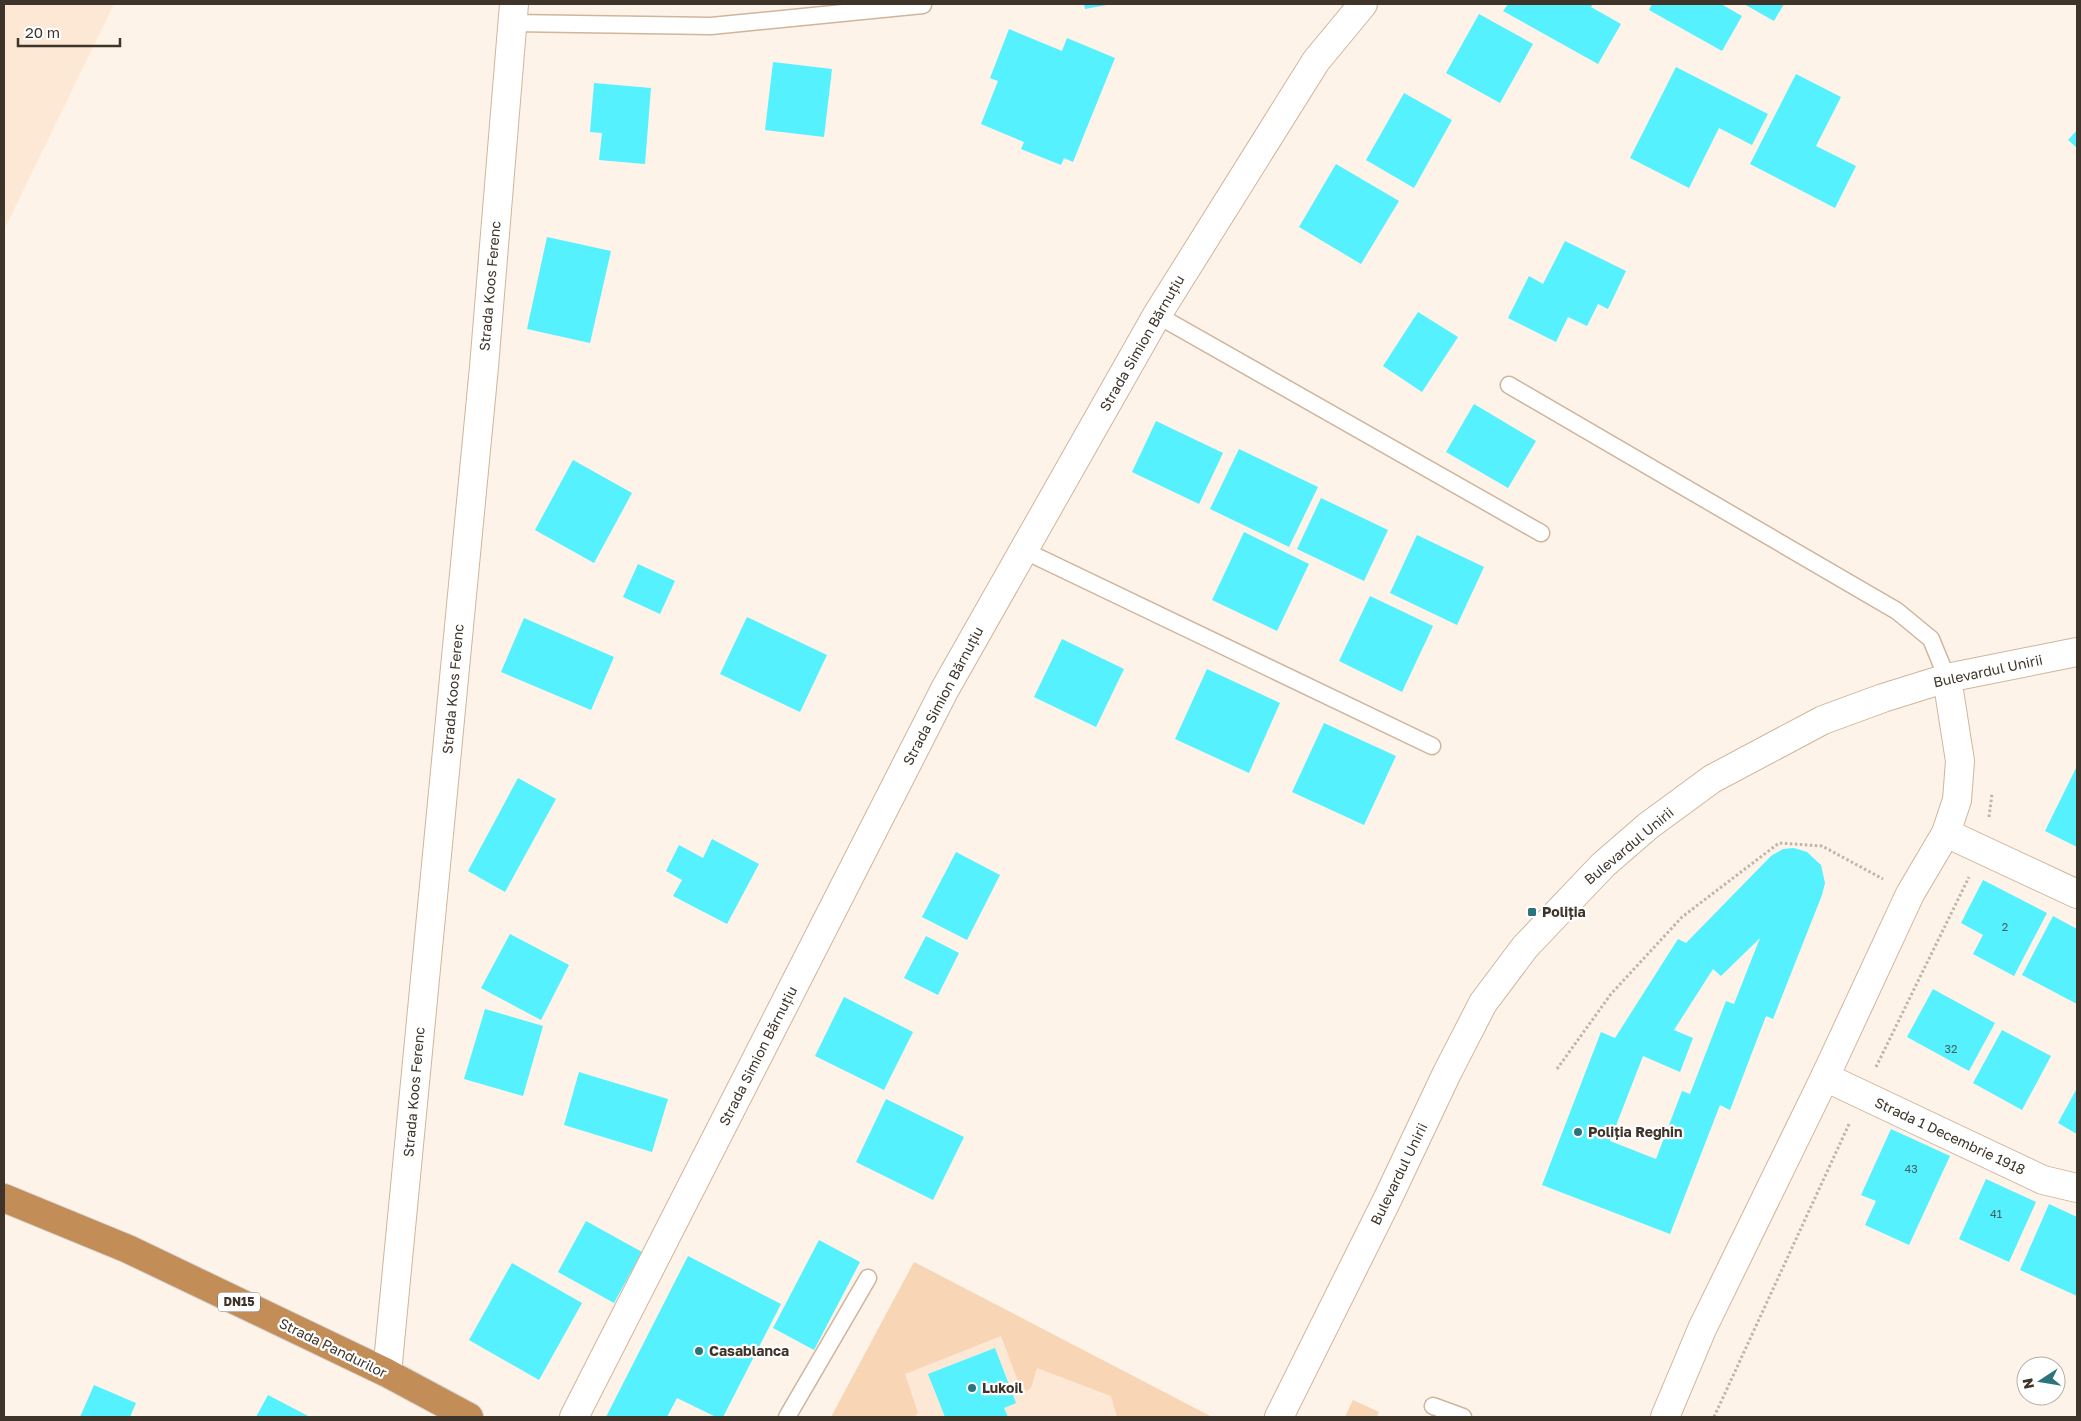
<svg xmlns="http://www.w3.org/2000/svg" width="2081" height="1421" viewBox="0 0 2081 1421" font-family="'Golos Text',sans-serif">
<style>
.built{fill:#fde8d6}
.green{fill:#f7d5b5}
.building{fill:#55f1ff;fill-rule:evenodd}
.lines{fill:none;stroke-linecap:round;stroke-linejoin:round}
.lane-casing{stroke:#cfb59c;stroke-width:19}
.street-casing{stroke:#cfb59c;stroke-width:30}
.secondary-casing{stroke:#cfb59c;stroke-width:30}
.highway-casing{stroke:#d5d2d0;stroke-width:30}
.path{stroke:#bfb5ab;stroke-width:3;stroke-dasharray:2.5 2.5;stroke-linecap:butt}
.lane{stroke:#fff;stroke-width:16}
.street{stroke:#fff;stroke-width:28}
.secondary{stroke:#fff;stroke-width:28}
.highway{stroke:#c38d58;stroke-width:28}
.poi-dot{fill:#2b747b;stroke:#fff;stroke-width:2}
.labels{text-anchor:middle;stroke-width:4.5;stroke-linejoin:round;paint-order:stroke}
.number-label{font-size:11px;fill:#44635f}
.shield{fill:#fff;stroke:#78716a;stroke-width:1}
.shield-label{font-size:12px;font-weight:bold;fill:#3e342a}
.street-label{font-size:14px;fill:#3e342a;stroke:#fff}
.poi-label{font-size:14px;font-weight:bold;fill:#3e342a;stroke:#fff;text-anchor:start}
</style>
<rect width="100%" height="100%" fill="#fef3e9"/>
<g class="built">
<polygon points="4,4 114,4 4,230"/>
<polygon points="914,1262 1212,1417 831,1417"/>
</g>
<g class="green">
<polygon points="914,1262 1212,1417 1117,1417 1111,1396 1037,1368 1031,1388 1027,1391 1021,1389 1001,1336 905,1374 918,1413 914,1417 831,1417"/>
<polygon points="1353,1400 1379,1412 1377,1417 1345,1417"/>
</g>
<g class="building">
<polygon points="1084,4 1107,4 1107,5 1085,9"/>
<polygon points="1508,4 1593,4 1591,7 1621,24 1598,64 1503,11"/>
<polygon points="1652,4 1721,4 1742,16 1722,51 1649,10"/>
<polygon points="1744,4 1784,4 1774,21"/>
<polygon points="1479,14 1533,44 1500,103 1446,73"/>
<polygon points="1009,29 1062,51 1067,38 1115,58 1073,162 1064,158 1061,165 1021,149 1024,142 981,124 998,81 990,78"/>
<polygon points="773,62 832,69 824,137 765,130"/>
<polygon points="1676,67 1768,114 1752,145 1719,128 1689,188 1630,158"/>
<polygon points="1796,74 1841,97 1816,146 1856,166 1835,208 1750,164"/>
<polygon points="594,83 651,88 645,164 599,160 602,133 590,132"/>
<polygon points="1404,93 1452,120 1414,188 1366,160"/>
<polygon points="2077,130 2077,148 2068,140"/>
<polygon points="1336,164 1399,201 1361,264 1299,227"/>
<polygon points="547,237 611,251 590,343 527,329"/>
<polygon points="1565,241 1626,271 1608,309 1598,304 1587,326 1568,317 1556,342 1508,318 1529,276 1543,284"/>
<polygon points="1418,312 1458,337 1422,392 1383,366"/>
<polygon points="1474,404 1536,441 1508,488 1446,452"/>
<polygon points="1156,421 1223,453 1199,504 1132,472"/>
<polygon points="1239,449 1318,487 1289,547 1210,509"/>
<polygon points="573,460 632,493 594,563 535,530"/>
<polygon points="1321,498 1388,530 1364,581 1297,549"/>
<polygon points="1244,532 1309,564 1277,631 1212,600"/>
<polygon points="1417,535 1484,567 1457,625 1390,593"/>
<polygon points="638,564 675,581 660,614 623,597"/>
<polygon points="1370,596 1433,626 1402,692 1339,661"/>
<polygon points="747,617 827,655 800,712 720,674"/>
<polygon points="524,618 614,657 591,710 501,672"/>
<polygon points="1062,639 1124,669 1096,727 1034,697"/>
<polygon points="1207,669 1280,703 1249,773 1175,739"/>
<polygon points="1324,723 1396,756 1364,825 1292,792"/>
<polygon points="2077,766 2077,847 2045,831"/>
<polygon points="518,778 556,799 505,892 468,871"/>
<polygon points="712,839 759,864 727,924 673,896 682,880 666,871 679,845 703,858"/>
<path d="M1794,848L1807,852L1821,865L1825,883L1822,895L1773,1019L1766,1016L1730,1110L1720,1105L1670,1234L1542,1185L1601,1032L1615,1038L1678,939L1686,943L1771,856L1783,849ZM1760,938L1734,1004L1726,1001L1690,1094L1682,1091L1656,1159L1610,1141L1643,1056L1680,1072L1693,1038L1674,1030L1713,969L1721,976Z"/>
<polygon points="956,852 1000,875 967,940 922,917"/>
<polygon points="1983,880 2047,913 2014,976 1973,954 1983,935 1961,923"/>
<polygon points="2053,916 2077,929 2077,1004 2022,975"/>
<polygon points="510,934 569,965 541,1020 481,988"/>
<polygon points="926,936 959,953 938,995 904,978"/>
<polygon points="1933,989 1995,1023 1969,1071 1907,1037"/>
<polygon points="844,997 913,1032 884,1090 815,1056"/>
<polygon points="485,1009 543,1026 523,1096 464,1079"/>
<polygon points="2002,1030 2051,1056 2022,1110 1973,1083"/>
<polygon points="579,1072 668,1099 652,1152 564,1125"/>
<polygon points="2077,1088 2077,1134 2058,1123"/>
<polygon points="886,1099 964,1137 933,1200 856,1162"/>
<polygon points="1891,1129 1950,1156 1909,1245 1865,1225 1876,1201 1861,1195"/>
<polygon points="1986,1179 2036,1202 2009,1262 1959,1239"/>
<polygon points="2049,1204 2077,1217 2077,1296 2020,1270"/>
<polygon points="586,1221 642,1252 614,1303 558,1272"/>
<polygon points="819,1240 860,1262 814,1350 773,1328"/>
<polygon points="688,1256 781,1304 723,1417 716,1417 677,1398 667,1417 606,1417"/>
<polygon points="512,1263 582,1303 539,1380 469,1340"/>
<polygon points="995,1348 1016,1403 1004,1408 1008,1417 945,1417 928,1374"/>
<polygon points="94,1385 136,1403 130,1417 80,1417"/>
<polygon points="268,1395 310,1417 256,1417"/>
</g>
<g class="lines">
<defs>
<g id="lane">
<polyline points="512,23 711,26 923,5"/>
<polyline points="1157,315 1541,533"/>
<polyline points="1509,385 1897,611 1931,639 1947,678"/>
<polyline points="1023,550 1432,746"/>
<polyline points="1433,1406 1463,1417"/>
<polyline points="787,1417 868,1278"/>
</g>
<g id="street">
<polyline points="1946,833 2077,894"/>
<polyline points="1825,1077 2043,1180 2077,1188"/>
<polyline points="387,1373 484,367 514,4"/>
<polyline points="574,1417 945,689 1157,315 1316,61 1363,4"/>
<polyline points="1665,1417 1702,1329 1825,1077 1910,894 1946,833 1957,800 1960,761 1947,678"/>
</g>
<polyline id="secondary" points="1279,1417 1388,1198 1447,1073 1483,1003 1525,947 1603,865 1648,826 1712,779 1823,720 1883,698 1947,678 2077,652"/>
<polyline id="highway" points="4,1198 128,1249 387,1373 469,1417"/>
</defs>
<use href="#lane" class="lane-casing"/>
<use href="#street" class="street-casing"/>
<use href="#secondary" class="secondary-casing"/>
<use href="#highway" class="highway-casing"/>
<g class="path">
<polyline points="1989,817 1992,794"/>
<polyline points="1876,1067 1969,877"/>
<polyline points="1557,1069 1611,994 1682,917 1779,843 1822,846 1883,879"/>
<polyline points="1714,1417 1850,1122"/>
</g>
<use href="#lane" class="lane"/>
<use href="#street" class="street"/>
<use href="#secondary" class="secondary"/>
<use href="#highway" class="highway"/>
</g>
<g class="poi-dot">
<rect x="1527" y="907" width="10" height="10" rx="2.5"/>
<circle cx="1578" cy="1132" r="5"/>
<circle cx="699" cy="1351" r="5"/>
<circle cx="972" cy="1388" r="5"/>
</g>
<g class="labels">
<g class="number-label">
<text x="2005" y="931">2</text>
<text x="1951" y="1053">32</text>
<text x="1911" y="1173">43</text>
<text x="1996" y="1218">41</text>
</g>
<rect class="shield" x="218" y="1292.5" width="42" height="19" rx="4"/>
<g class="shield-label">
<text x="239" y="1306">DN15</text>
</g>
<g class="street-label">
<text transform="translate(490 286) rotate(-85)" y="5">Strada Koos Ferenc</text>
<text transform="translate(1142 343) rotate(-60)" y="5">Strada Simion Bărnuțiu</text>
<text transform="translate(1988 671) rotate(-12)" y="5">Bulevardul Unirii</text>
<text transform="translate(453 689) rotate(-85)" y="5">Strada Koos Ferenc</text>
<text transform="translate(943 696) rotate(-62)" y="5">Strada Simion Bărnuțiu</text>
<text transform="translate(1629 846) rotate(-40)" y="5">Bulevardul Unirii</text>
<text transform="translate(758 1056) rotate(-63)" y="5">Strada Simion Bărnuțiu</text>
<text transform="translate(414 1092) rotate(-85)" y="5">Strada Koos Ferenc</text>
<text transform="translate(1950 1136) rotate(25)" y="5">Strada 1 Decembrie 1918</text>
<text transform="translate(1399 1174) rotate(-64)" y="5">Bulevardul Unirii</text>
<text transform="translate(333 1348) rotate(26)" y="5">Strada Pandurilor</text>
</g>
<g class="poi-label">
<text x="1542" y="917">Poliția</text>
<text x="1588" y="1137">Poliția Reghin</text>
<text x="709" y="1356">Casablanca</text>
<text x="982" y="1393">Lukoil</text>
</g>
</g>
<rect width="2081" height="1421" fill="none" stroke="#3e342a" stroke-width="10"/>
<g transform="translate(2041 1381) rotate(258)"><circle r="24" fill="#ffffff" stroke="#b2aeaa"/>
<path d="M0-4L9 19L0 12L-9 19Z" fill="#2b747b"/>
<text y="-8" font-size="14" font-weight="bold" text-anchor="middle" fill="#3e342a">N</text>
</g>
<path d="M18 38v8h102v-8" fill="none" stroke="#3e342a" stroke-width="2.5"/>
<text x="25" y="38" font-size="15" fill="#3e342a" stroke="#ffffff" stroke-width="4" paint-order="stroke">20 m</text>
</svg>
